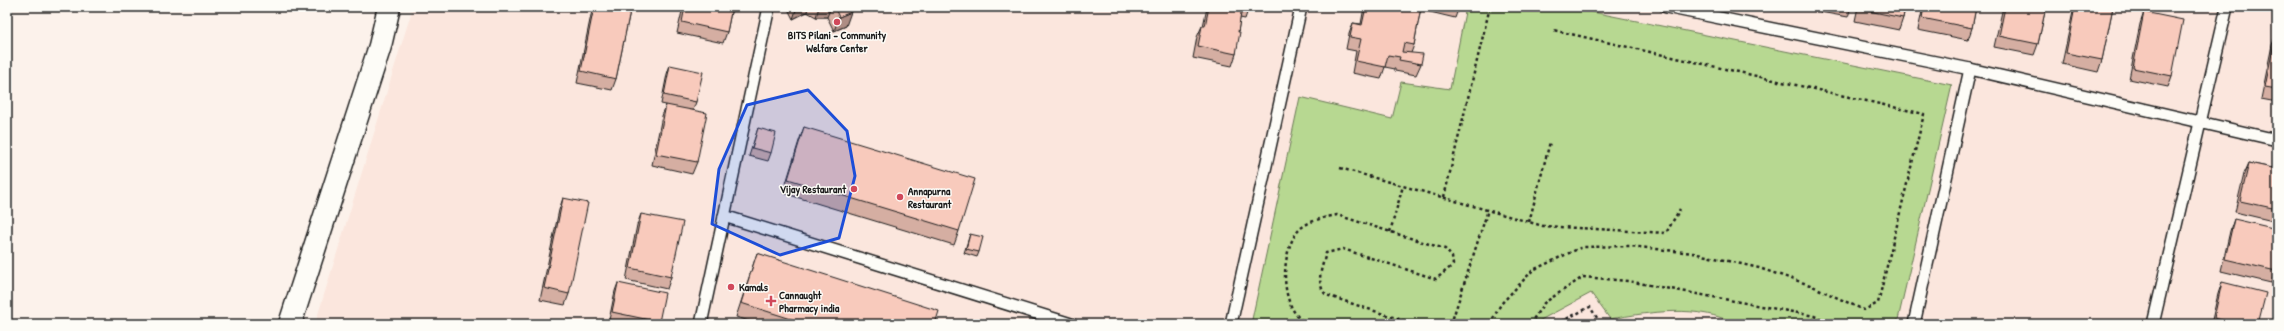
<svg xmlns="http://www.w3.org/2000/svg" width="2284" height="331" viewBox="0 0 2284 331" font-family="'Patrick Hand',sans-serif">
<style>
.built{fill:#fbe6dd}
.green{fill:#b7d891;stroke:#6a7a56}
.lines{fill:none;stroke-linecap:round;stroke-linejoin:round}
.lane-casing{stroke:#1c1c1c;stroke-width:14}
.secondary-casing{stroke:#1c1c1c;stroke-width:25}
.path{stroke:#1c1c1c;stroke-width:2.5;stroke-dasharray:3 3;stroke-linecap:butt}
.lane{stroke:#fdfcf7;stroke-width:11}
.secondary{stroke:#fdfcf7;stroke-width:22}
.wall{fill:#d5aea2;stroke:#1c1c1c}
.shaded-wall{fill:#ae8d84;stroke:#1c1c1c}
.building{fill:#f8cabc;stroke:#1c1c1c}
.marked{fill:#1d4ed8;fill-opacity:0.2;stroke:#1d4ed8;stroke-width:3;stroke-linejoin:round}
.poi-dot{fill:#d1495b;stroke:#fdfcf7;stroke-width:1.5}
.labels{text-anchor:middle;stroke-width:3;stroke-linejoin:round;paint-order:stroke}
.poi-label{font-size:11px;font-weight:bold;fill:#1c1c1c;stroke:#fdfcf7;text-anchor:start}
</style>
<rect width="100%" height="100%" fill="#fcf2eb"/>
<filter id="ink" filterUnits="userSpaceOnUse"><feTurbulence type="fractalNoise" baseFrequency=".025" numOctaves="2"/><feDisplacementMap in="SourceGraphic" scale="8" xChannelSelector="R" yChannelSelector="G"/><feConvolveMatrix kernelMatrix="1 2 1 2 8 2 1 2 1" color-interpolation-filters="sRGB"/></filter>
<g filter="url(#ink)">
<polygon class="built" points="413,7 2277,7 2277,324 315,324"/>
<path class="green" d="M1466,7H1568L1952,85L1897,324H1736C1698,304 1651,312 1610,319L1591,293L1533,324H1251L1300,97L1392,119L1401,82L1450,89Z"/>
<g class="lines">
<defs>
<g id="lane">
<polyline points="1666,7 1970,69 2277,140"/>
<polyline points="724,216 1071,324"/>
<polyline points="701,324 769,7"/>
<polyline points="1231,324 1301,7"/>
<polyline points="1914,324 1970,69"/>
<polyline points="2153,324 2227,7"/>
</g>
<polyline id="secondary" points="290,324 380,46 389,7"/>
</defs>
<use href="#lane" class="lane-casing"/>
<use href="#secondary" class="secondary-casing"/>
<g class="path">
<polyline points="1340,168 1543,226 1666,233 1680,209"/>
<polyline points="1444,197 1490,7"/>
<polyline points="1529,222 1550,142"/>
<polyline points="1390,232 1403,186"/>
<polyline points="1565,319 1567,324"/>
<path d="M1308,324C1278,311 1280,250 1299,230C1307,221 1326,217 1337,215L1445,249L1452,257L1453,265L1436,279L1343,249L1326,253C1322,268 1315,282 1326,295L1414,324"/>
<polyline points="1451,324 1488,210"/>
<polyline points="1490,324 1501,304 1533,270 1582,247 1630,246 1693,253 1759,268 1810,285 1864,310 1878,303 1924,114 1553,30"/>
<polyline points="1530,324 1544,303 1583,277 1628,281 1814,316 1832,324"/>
<polyline points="1556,324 1590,307 1601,324"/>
<polyline points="1639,324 1661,324"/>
</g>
<use href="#lane" class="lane"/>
<use href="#secondary" class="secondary"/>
</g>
<g class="wall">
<polygon points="594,7 631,7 630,11 616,79 612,90 577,83 591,15"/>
<polygon points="683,7 732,7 727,32 723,43 677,33"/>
<polygon points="787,7 849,7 846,26 834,31 827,17 816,17 807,12 793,19"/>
<polygon points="1204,7 1249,7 1245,19 1240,18 1238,32 1236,54 1232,66 1193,58 1197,37 1202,26 1203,26 1207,8"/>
<polygon points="1364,7 1421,7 1414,45 1411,53 1421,64 1416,75 1395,71 1395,69 1385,67 1381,79 1352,73 1356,51 1346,49 1349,34 1353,23 1361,24"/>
<polygon points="1427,7 1459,7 1455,18 1426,11"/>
<polygon points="1821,7 1851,7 1848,17 1820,12"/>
<polygon points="1858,7 1905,7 1903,18 1899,30 1855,21"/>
<polygon points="1923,7 1976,7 1972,28 1968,40 1918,30"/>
<polygon points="2003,7 2046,7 2038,44 2034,55 1994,47"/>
<polygon points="2074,7 2113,7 2102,60 2098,72 2062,64"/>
<polygon points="2144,12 2172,76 2168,87 2129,79 2140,24"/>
<polygon points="2276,34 2277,34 2277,102 2261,99 2272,45"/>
<polygon points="670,65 696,102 693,110 697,162 692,174 652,165 662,116 666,105 661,104 667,74"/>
<polygon points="804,127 959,231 954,245 783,193 799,141"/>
<polygon points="758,128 771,153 768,161 749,156"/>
<polygon points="2249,163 2277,169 2277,222 2235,212 2244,174"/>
<polygon points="563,198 569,294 565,305 540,300 559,210"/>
<polygon points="641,214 671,277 667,289 626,280 637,225"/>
<polygon points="2234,219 2276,271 2271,283 2221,271 2230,231"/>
<polygon points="970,234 979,252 977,257 964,253"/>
<polygon points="757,253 935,324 759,324 736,317"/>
<polygon points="2222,282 2258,324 2211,324 2218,294"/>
<polygon points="618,283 659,322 658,324 626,324 609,320 615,291"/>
</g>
<g class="shaded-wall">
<polygon points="797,7 808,7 807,12 793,19"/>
<polygon points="819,7 831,7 827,17 816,17"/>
<polygon points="851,12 846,26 834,31 839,17"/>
</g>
<g class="building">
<polygon points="594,7 612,7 630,11 616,79 581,71"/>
<polygon points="685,7 732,7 727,32 682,22"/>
<polygon points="834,7 849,7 851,12 839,17"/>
<polygon points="1209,7 1242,7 1238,32 1240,32 1236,54 1198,46 1202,26 1205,26"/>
<polygon points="1366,7 1421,7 1414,45 1404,43 1402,52 1423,54 1421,64 1399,60 1400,57 1388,55 1385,67 1356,61 1361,39 1350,37 1353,23 1362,25"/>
<polygon points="1447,7 1459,7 1458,9"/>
<polygon points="1860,7 1905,7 1903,18 1859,9"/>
<polygon points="1924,7 1976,7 1972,28 1922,18"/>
<polygon points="2005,7 2046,7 2038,44 1999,36"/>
<polygon points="2075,7 2113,7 2102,60 2066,53"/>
<polygon points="2144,12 2183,20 2172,76 2133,68"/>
<polygon points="2276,34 2277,34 2277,89 2265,87"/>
<polygon points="670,65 703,72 696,102 664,95"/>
<polygon points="666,105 707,113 697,162 656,154"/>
<polygon points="804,127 975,179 959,231 788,179"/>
<polygon points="758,128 776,133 771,153 752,148"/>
<polygon points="2249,163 2277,169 2277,209 2240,201"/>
<polygon points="563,198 588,203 569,294 544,288"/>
<polygon points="641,214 683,222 671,277 630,268"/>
<polygon points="2234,219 2277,229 2277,265 2276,271 2225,259"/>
<polygon points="970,234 983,237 979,252 966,249"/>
<polygon points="757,253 939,311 935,324 807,324 741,303"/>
<polygon points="2222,282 2266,293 2258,324 2238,324 2214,318"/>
<polygon points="618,283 665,293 659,322 612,312"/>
</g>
</g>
<path class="marked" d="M808,90L847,131L855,176L839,238L780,255L712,224L719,169L747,105Z"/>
<g class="poi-dot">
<circle cx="837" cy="22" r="4"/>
<circle cx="854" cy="189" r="4"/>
<circle cx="900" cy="197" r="4"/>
<circle cx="731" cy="287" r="4"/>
<path d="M769 295h4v4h4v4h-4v4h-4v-4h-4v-4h4z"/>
</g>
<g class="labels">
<g class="poi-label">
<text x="837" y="39" text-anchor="middle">BITS Pilani - Community<tspan x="837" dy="13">Welfare Center</tspan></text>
<text x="846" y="193" text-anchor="end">Vijay Restaurant</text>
<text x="908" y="195">Annapurna<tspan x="908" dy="13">Restaurant</tspan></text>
<text x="739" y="291">Kamals</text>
<text x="779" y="299">Cannaught<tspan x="779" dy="13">Pharmacy india</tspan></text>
</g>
</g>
<rect width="2284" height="331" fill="none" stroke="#fdfcf7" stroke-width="24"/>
<rect x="12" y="12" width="2260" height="307" fill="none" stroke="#1c1c1c" stroke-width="1.5" filter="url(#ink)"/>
</svg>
